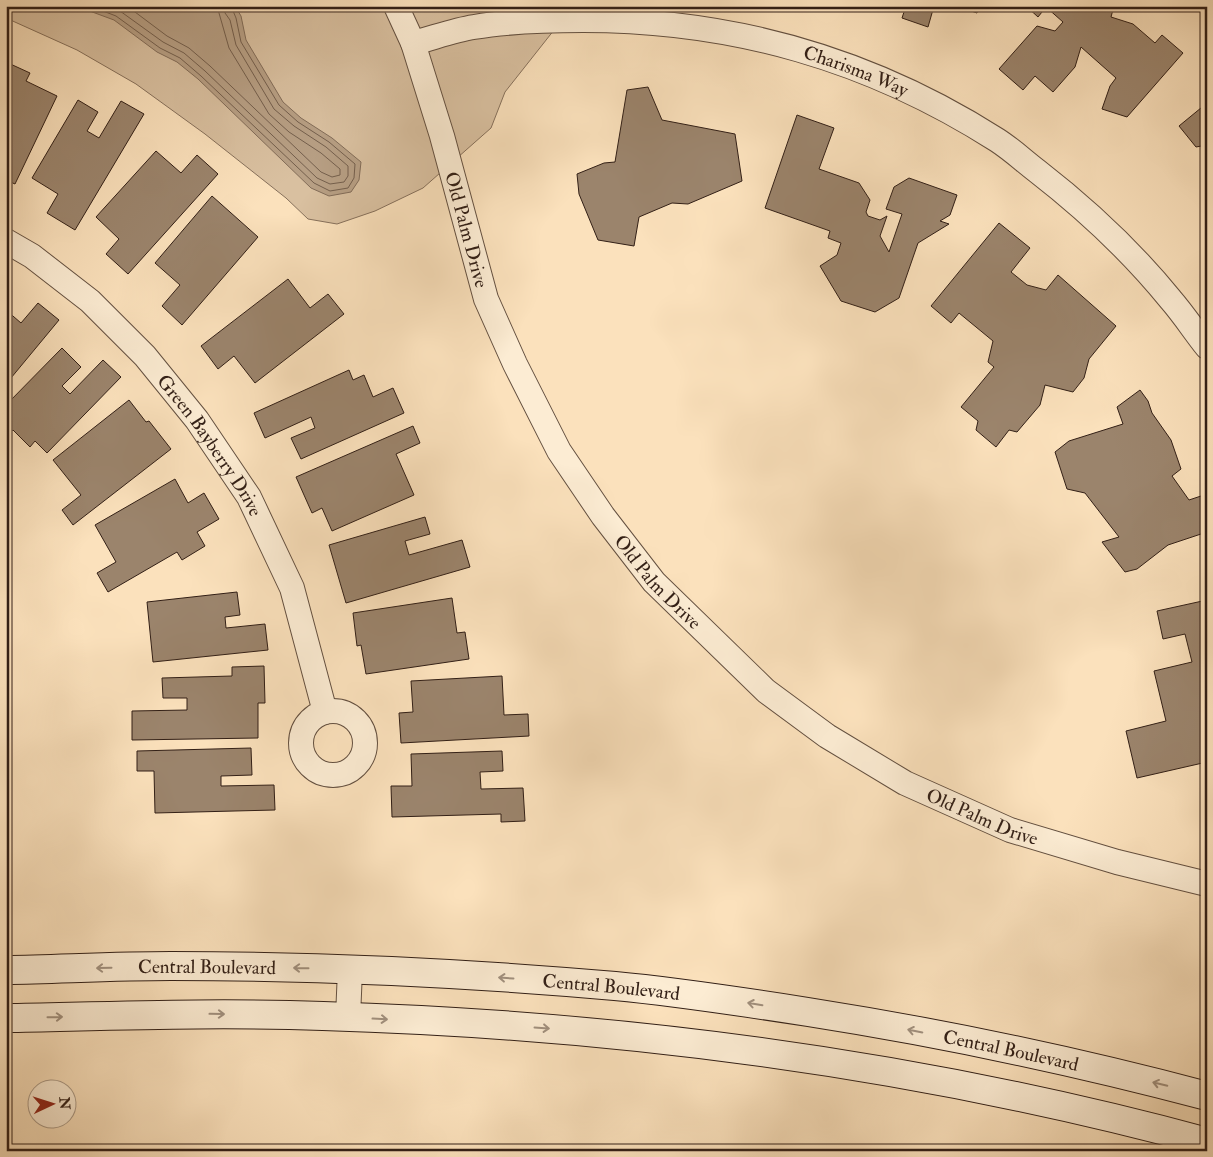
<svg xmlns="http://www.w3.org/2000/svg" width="1213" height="1157" viewBox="0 0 1213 1157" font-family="'IM FELL Double Pica',serif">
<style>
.green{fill:#d9c0a0;stroke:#86705b}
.water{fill:#b79f84;stroke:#826c58}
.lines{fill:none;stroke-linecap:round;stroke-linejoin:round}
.shore{stroke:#745f4d;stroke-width:1}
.building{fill:#9b846c;stroke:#321f16}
.street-casing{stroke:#645040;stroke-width:26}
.secondary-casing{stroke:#321f16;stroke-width:30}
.path{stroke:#321f16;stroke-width:3;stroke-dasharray:4 2.5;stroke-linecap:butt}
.street{stroke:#fcecd3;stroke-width:24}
.secondary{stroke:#fcecd3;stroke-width:28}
.oneway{stroke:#a1907e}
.labels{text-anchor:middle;stroke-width:4.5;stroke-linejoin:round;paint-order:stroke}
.street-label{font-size:19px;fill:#321f16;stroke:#fcecd3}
</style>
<rect width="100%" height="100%" fill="#fbe1bc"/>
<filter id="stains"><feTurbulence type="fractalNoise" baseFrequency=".004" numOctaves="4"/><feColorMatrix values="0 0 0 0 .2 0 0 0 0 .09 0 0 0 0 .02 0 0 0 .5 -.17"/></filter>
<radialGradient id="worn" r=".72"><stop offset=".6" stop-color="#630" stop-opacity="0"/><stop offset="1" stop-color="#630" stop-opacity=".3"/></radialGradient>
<polygon class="green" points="6,6 573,6 505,92 491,128 423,188 375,211 337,224 308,219 286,198 205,134 136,84 77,50 6,18"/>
<polygon class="water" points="76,6 235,6 241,16 246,40 283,102 301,118 332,138 361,162 359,180 351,192 329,196 311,188 198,79 177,62 157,52 114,20"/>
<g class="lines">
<g class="shore">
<polyline points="90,6 116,16 160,48 180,58 201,76 314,183 330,191 348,188 354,178 355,164 329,142 298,122 279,105 241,42 236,18 231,6"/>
<polyline points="108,6 120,11 163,42 184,53 205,71 317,178 330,184 344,182 348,176 348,166 326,147 294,126 274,109 236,45 230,20 225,13 224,6"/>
<polyline points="127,6 167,36 189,48 210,66 321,172 332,177 340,175 340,169 321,153 289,132 269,114 229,48 217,6"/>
</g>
</g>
<g class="building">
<polygon points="906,6 934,6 928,27 902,18"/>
<polygon points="956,6 979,6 977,13"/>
<polygon points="1026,6 1114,6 1111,17 1133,24 1155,43 1162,35 1183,53 1127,117 1102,109 1110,86 1116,78 1081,47 1075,67 1053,92 1035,76 1023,90 999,69 1037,26 1055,31 1063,22 1046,7 1038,17"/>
<polygon points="6,62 30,73 26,81 57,96 15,184 6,180"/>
<polygon points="648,87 662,120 735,134 742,181 688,204 672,203 639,217 634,246 598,240 579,194 577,174 604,163 615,162 627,90"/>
<polygon points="78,100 98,112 87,131 99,138 121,101 144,114 75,230 47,213 58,194 32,178"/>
<polygon points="1207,103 1207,145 1196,147 1179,126"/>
<polygon points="797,115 834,128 819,169 859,183 870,200 866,212 868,216 880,220 887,216 880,236 889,252 902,214 886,209 894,187 909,178 957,195 950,215 940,221 949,224 918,243 899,298 875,312 841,301 820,266 837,255 841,243 828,238 830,231 765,208"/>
<polygon points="156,151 181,173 197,155 218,174 128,274 106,254 119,239 96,217"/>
<polygon points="212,196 258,237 182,325 162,306 180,285 155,263"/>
<polygon points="999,223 1030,248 1011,272 1027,285 1046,290 1058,275 1116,326 1089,359 1084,378 1073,392 1045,385 1040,405 1017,432 1009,430 996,447 976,430 978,421 961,407 994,367 988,362 993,341 959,313 951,323 931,306"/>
<polygon points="288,279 310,308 328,294 344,314 255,383 234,356 218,369 201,346"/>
<polygon points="38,303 59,320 6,384 6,310 21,323"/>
<polygon points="62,348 81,367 62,386 70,394 103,360 121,377 47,453 35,441 30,447 13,430 6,437 6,405"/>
<polygon points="349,370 353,380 364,375 373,397 393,388 404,413 301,459 291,438 315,428 311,417 265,438 254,413"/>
<polygon points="1140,390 1148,401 1152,413 1171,440 1181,469 1172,476 1189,500 1204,495 1207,504 1207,532 1168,545 1137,569 1125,572 1102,542 1119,537 1085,493 1067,489 1055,452 1069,441 1123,424 1117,407"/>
<polygon points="129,400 146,422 149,421 171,449 73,525 62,510 81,495 53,460"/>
<polygon points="413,426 420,443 396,454 414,495 332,531 322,508 312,513 296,477"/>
<polygon points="175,479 188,503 204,493 219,519 197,532 205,546 182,560 177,552 108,592 97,573 116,562 95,525"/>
<polygon points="425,517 430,534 405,541 409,555 462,540 470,567 346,603 329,545"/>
<polygon points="237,592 240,615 225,617 226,628 265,624 268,650 153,662 147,602"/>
<polygon points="452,598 457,633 465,632 469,659 366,674 361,645 357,646 353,613"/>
<polygon points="1207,600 1207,717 1205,718 1207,726 1207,762 1137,778 1126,731 1166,721 1154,671 1192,662 1185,634 1163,639 1157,611"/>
<polygon points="264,666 265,703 258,703 258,738 132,740 132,711 187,710 187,698 163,698 162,678 232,676 232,667"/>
<polygon points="502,676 504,715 528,714 529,736 401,743 399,713 413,712 411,681"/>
<polygon points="251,748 252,775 221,776 221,786 274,785 275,810 155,813 154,771 137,771 137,751"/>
<polygon points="502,751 503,771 480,772 481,789 523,788 525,821 501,822 501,814 392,817 391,786 412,786 411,754"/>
</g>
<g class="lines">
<defs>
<g id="street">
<path id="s1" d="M396,6L413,43L442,136L486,299L515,364L559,451L603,516L654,582L766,691L827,736L905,783L1010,830L1117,862L1207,884"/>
<path id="s2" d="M413,43C433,38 454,30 474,27C510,21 547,20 583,20C734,20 870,59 997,140C1011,149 1024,161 1037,171C1086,209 1132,252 1171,300C1184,315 1195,332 1207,347"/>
<path id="s3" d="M6,241L32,256L90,301L145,356L197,420L249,497L292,588L325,712"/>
<circle cx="333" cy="743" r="32"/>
<polyline points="348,1017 350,970"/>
</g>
<g id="secondary">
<path id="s4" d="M6,970C61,969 116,966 171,966C319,966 467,973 615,986C679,992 744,1002 808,1012C942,1033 1075,1061 1207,1096"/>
<path d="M6,1018C112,1016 217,1012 323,1016C621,1025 919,1064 1207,1142"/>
</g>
</defs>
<use href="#street" class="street-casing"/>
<use href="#secondary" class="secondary-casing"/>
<polyline class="path" points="340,6 341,6"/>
<use href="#street" class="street"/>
<use href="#secondary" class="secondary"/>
</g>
<defs><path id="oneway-shaft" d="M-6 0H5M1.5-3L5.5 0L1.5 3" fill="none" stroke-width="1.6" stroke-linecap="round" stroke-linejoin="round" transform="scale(1.25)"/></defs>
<g class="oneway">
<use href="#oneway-shaft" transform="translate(104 968) rotate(179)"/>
<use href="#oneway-shaft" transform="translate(301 968) rotate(-179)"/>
<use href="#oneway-shaft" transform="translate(506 978) rotate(-176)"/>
<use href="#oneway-shaft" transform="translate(755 1004) rotate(-171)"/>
<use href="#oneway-shaft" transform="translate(217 1014) rotate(1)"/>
<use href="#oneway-shaft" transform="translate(55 1017) rotate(-1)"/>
<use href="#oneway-shaft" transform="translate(380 1019) rotate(3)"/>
<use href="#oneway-shaft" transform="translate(542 1028) rotate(4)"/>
<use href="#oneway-shaft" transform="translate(915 1031) rotate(-169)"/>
<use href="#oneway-shaft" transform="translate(1160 1084) rotate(-167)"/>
</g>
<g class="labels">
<g class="street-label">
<text dy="7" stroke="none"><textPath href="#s2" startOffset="452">Charisma Way</textPath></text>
<text dy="7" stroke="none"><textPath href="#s1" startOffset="235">Old Palm Drive</textPath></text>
<text dy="7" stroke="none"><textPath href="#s3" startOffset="292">Green Bayberry Drive</textPath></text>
<text dy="7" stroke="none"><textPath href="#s1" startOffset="640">Old Palm Drive</textPath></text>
<text dy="7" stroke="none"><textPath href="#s1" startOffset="1045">Old Palm Drive</textPath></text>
<text dy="7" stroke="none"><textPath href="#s4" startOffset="201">Central Boulevard</textPath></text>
<text dy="7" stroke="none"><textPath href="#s4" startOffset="606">Central Boulevard</textPath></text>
<text dy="7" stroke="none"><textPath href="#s4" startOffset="1011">Central Boulevard</textPath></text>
</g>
</g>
<rect width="1213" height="1157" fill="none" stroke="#fbe1bc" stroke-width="25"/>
<rect x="8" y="8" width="1198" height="1142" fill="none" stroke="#321f16" stroke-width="2.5"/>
<rect x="12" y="12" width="1188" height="1132" fill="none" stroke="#321f16"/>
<g transform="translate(52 1104) rotate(86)"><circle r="24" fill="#fcecd3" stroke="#ab9a87"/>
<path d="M0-4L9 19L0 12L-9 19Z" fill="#8f2418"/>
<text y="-8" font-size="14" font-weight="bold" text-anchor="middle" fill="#321f16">N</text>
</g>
<rect width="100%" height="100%" filter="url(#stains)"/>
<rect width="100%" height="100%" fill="url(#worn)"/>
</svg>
